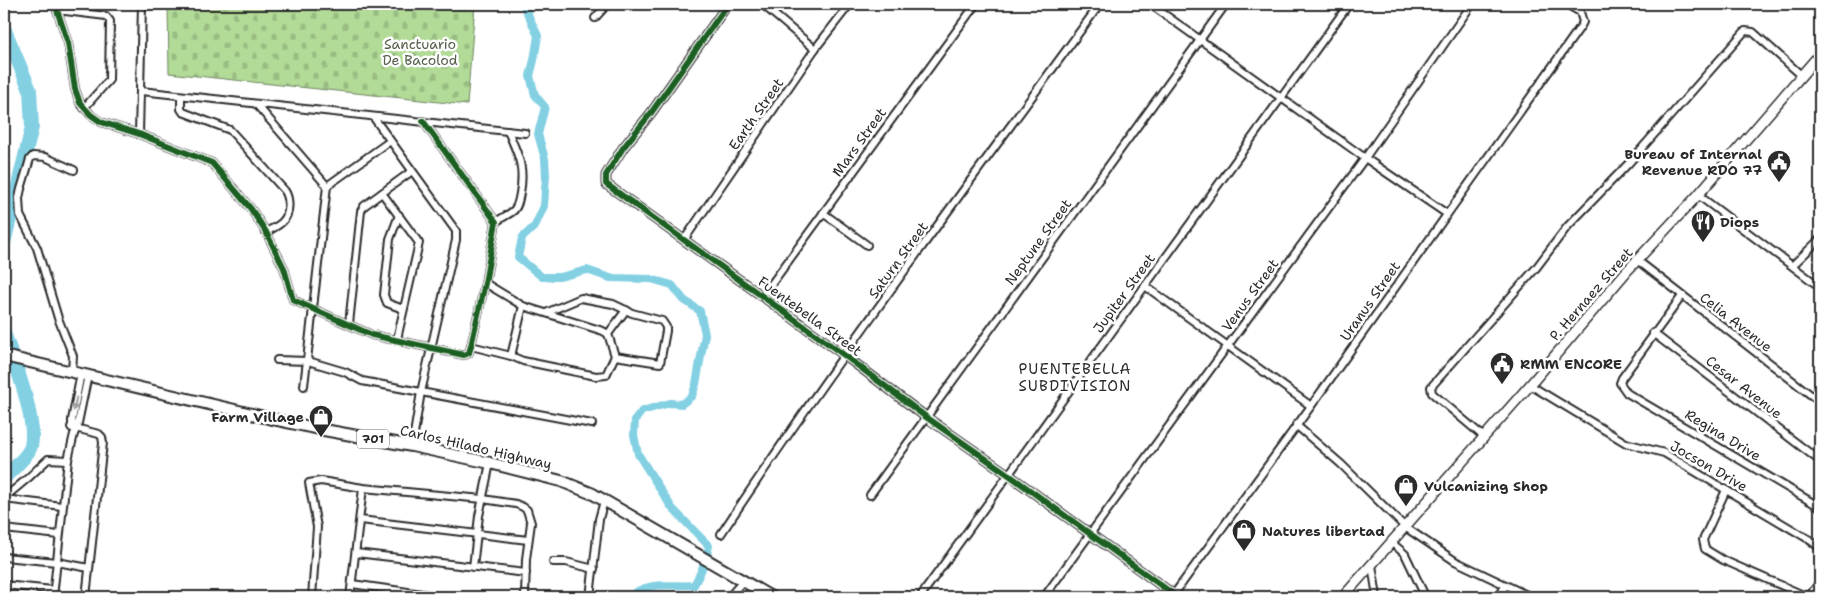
<svg xmlns="http://www.w3.org/2000/svg" width="1824" height="601" viewBox="0 0 1824 601" font-family="'Shantell Sans',sans-serif">
<style>
.cemetery{fill:url(#cemetery-stones);stroke:#6e8361}
.lines{fill:none;stroke-linecap:round;stroke-linejoin:round}
.canal{stroke:#83d0e3;stroke-width:8}
.river{stroke:#83d0e3;stroke-width:14}
.minor-casing{stroke:#2b2b2b;stroke-width:10}
.tertiary-casing{stroke:#2b2b2b;stroke-width:11}
.secondary-casing{stroke:#2b2b2b;stroke-width:12}
.primary-casing{stroke:#2b2b2b;stroke-width:14}
.minor{stroke:#fff;stroke-width:6}
.tertiary{stroke:#fff;stroke-width:8}
.secondary{stroke:#fff;stroke-width:9}
.primary{stroke:#fff;stroke-width:10}
.cycleway-casing{stroke:#fff;stroke-width:9}
.cycleway{stroke:#1b5e20;stroke-width:6}
.oneway{fill:#a0a0a0}
.labels{text-anchor:middle;stroke-width:5;stroke-linejoin:round;paint-order:stroke}
.shield{fill:#fff;stroke:#6b6b6b;stroke-width:1}
.shield-label{font-size:12px;font-weight:bold;fill:#2b2b2b}
.park-label{font-size:14px;fill:#54604b;stroke:#fff}
.street-label{font-size:14px;fill:#2b2b2b;stroke:#fff}
.poi-label{font-size:14px;font-weight:bold;fill:#2b2b2b;stroke:#fff;text-anchor:start}
.neighbourhood-label{font-size:15px;letter-spacing:1px;fill:#2b2b2b;stroke:#fff}
</style>
<defs>
<pattern id="cemetery-stones" width="16" height="16" patternUnits="userSpaceOnUse" patternTransform="scale(1.25)"><rect width="16" height="16" fill="#b2db97"/><path d="M2 7V4a2 2 0 0 1 4 0v3zM10 15v-3a2 2 0 0 1 4 0v3z" fill="#99bc82"/></pattern>
</defs>
<rect width="100%" height="100%" fill="#fff"/>
<filter id="ink" filterUnits="userSpaceOnUse"><feTurbulence type="fractalNoise" baseFrequency=".02" numOctaves="2"/><feDisplacementMap in="SourceGraphic" scale="10" xChannelSelector="R" yChannelSelector="G"/><feConvolveMatrix kernelMatrix="1 2 1 2 8 2 1 2 1" color-interpolation-filters="sRGB"/></filter>
<g filter="url(#ink)">
<polygon class="cemetery" points="168,4 475,4 467,105 169,73"/>
<g class="lines">
<path class="canal" d="M523,4L538,36L534,60L530,76L535,95L545,107L538,134L545,159L546,175L544,206L535,226L522,238L518,257L542,277H560L587,270L610,278L651,279L672,285L684,300L700,311L705,334L696,384L692,396L682,404L670,403L642,411L635,420L634,435L638,454L672,508L709,546C706,560 701,573 694,585C672,587 647,580 630,597"/>
<g class="river">
<polyline points="4,28 30,90 32,127 4,243"/>
<path d="M4,333C14,360 37,418 31,446C29,455 11,471 4,478"/>
</g>
<defs>
<g id="minor">
<polyline points="55,4 68,43 75,89 80,103 91,115 101,122 139,134 212,163 251,209 266,232 284,268 293,300 372,335 464,355 469,353 471,346 485,283 496,222 423,121"/>
<polyline points="762,4 815,49"/>
<polyline points="1150,4 1365,158 1447,214"/>
<polyline points="57,10 106,16 110,21 109,80 84,108"/>
<polyline points="595,18 604,8 606,4"/>
<polyline points="141,91 525,133"/>
<path d="M181,96V109L183,112L230,130L285,191C290,199 290,214 283,221C279,226 271,229 266,232"/>
<polyline points="256,104 327,186 304,386"/>
<polyline points="374,118 456,231 456,240 421,392 412,446"/>
<polyline points="139,134 142,4"/>
<polyline points="327,186 390,141"/>
<polyline points="382,193 419,243 397,339"/>
<polyline points="1698,195 1820,287"/>
<polyline points="823,213 867,245"/>
<polyline points="399,215 390,239 384,295 387,303 403,309"/>
<path d="M496,222C501,218 508,215 513,211C518,207 519,199 520,193C525,166 518,155 508,131"/>
<polyline points="684,240 815,49 850,4"/>
<polyline points="1637,260 1820,402"/>
<polyline points="1793,265 1820,239"/>
<polyline points="1145,286 1311,406"/>
<polyline points="1682,296 1622,378 1620,383 1627,393 1820,507"/>
<polyline points="762,297 976,4"/>
<polyline points="548,312 581,298 613,304 632,313 662,321 666,327 666,331 660,363 615,356"/>
<polyline points="349,324 361,211 364,206 412,171"/>
<polyline points="1653,333 1820,461"/>
<polyline points="608,334 626,310"/>
<polyline points="471,346 511,356 523,361 596,376 606,375 615,356 608,334 603,331 523,306 485,283"/>
<polyline points="511,356 523,306"/>
<polyline points="277,360 308,361 345,372 362,381 592,424"/>
<polyline points="72,372 73,356 58,318 37,248 20,215 19,198 21,189 30,159 33,156 45,157 74,170"/>
<polyline points="1530,385 1626,443 1664,453 1810,540 1820,548"/>
<polyline points="1296,425 1341,464 1405,527 1455,561 1531,597"/>
<polyline points="71,427 99,434 102,437 103,443 86,597"/>
<polyline points="72,428 72,420 81,373"/>
<polyline points="1484,437 1432,393 1431,387 1536,268 1567,227 1628,164 1745,31 1753,32 1801,75"/>
<polyline points="1726,490 1703,540 1705,549 1723,560 1808,597"/>
<polyline points="870,495 1226,4"/>
<polyline points="4,498 28,478 48,459 68,460"/>
<polyline points="4,499 62,506"/>
<polyline points="360,520 528,540"/>
<polyline points="4,529 59,535"/>
<path d="M721,534C841,353 972,179 1100,4"/>
<polyline points="1391,542 1405,554 1425,596"/>
<polyline points="356,553 526,573"/>
<polyline points="4,557 57,562 89,568"/>
<polyline points="553,562 566,562 594,569"/>
<polyline points="1372,565 1377,597"/>
<polyline points="473,567 479,516 490,463"/>
<polyline points="352,584 443,597"/>
<polyline points="4,585 53,590"/>
<polyline points="53,597 68,460 74,434 77,428 88,375"/>
<polyline points="312,597 317,527 309,483 321,481 363,488 483,499 516,504 523,507 527,510 531,523 526,559 525,597"/>
<polyline points="350,597 363,488"/>
<polyline points="590,597 599,519 604,501"/>
<polyline points="729,597 743,581"/>
<polyline points="920,597 1349,4"/>
<polyline points="1044,597 1365,158 1472,4"/>
<polyline points="1172,597 1311,406 1581,26 1583,22 1580,12 1566,4"/>
<polyline points="1499,597 1505,586"/>
<polyline points="1808,597 1820,582"/>
</g>
<polyline id="tertiary" points="728,4 651,113 623,148 606,175 606,184 844,355 926,417 1009,475 1177,597"/>
<polyline id="secondary" points="1343,597 1530,385 1626,272 1698,195 1820,54"/>
<polyline id="primary" points="4,356 277,420 324,430 412,446 490,463 561,481 593,494 771,597"/>
</defs>
<use href="#minor" class="minor-casing"/>
<use href="#tertiary" class="tertiary-casing"/>
<use href="#secondary" class="secondary-casing"/>
<use href="#primary" class="primary-casing"/>
<use href="#minor" class="minor"/>
<use href="#tertiary" class="tertiary"/>
<use href="#secondary" class="secondary"/>
<use href="#primary" class="primary"/>
<defs>
<g id="cycleway">
<polyline points="55,4 68,43 75,89 80,103 91,115 101,122 139,134 212,163 251,209 266,232 284,268 293,300 372,335 464,355 469,353 471,346 485,283 496,222 423,121"/>
<polyline points="728,4 651,113 623,148 606,175 606,184 844,355 926,417 1009,475 1177,597"/>
</g>
</defs>
<use href="#cycleway" class="cycleway-casing"/>
<use href="#cycleway" class="cycleway"/>
</g>
<defs><path id="oneway-solid" d="M-6-.8H1V-3.2L6.5 0L1 3.2V.8H-6Z" transform="scale(1.25)"/></defs>
<use class="oneway" href="#oneway-solid" transform="translate(75 404) rotate(101)"/>
</g>
<defs>
<symbol id="civic-pin" viewBox="-11 -11 22 30"><path d="M0 17L-7.5 6A9.5 9.5 0 1 1 7.5 6Z" fill="#2b2b2b" stroke="#fff"/><path d="M-.6-6.5H3V-4.5H.6V-3L4-1V1h2V6H-6V1h2V-1L-.6-3ZM-1.2 2.5V6h2.4V2.5Z" fill="#fff"/></symbol>
<symbol id="restaurant-pin" viewBox="-11 -11 22 30"><path d="M0 17L-7.5 6A9.5 9.5 0 1 1 7.5 6Z" fill="#2b2b2b" stroke="#fff"/><path d="M-5-6h1v4h1v-4h1v4h1v-4h1v5L-1.5 .5V6h-2V.5L-5-1ZM5-6V6H3V1.5H1.5Q1.5-4 5-6Z" fill="#fff"/></symbol>
<symbol id="shop-pin" viewBox="-11 -11 22 30"><path d="M0 17L-7.5 6A9.5 9.5 0 1 1 7.5 6Z" fill="#2b2b2b" stroke="#fff"/><path d="M-5-2.5h2.3a2.7 3.5 0 0 1 5.4 0H5L5.5 6h-11ZM-1.5-2.5h3a1.5 2.3 0 0 0-3 0Z" fill="#fff"/></symbol>
</defs>
<g fill-rule="evenodd">
<use href="#civic-pin" x="1765" y="148" width="28" height="38"/>
<use href="#restaurant-pin" x="1689" y="208" width="28" height="38"/>
<use href="#civic-pin" x="1488" y="350" width="28" height="38"/>
<use href="#shop-pin" x="307" y="403" width="28" height="38"/>
<use href="#shop-pin" x="1392" y="472" width="28" height="38"/>
<use href="#shop-pin" x="1230" y="517" width="28" height="38"/>
</g>
<g class="labels">
<rect class="shield" x="357" y="429.5" width="32" height="19" rx="4"/>
<g class="shield-label">
<text x="373" y="443">701</text>
</g>
<g class="park-label">
<text x="420" y="49">Sanctuario<tspan x="420" dy="16">De Bacolod</tspan></text>
</g>
<g class="street-label">
<text transform="translate(756 114) rotate(-55)" y="5">Earth Street</text>
<text transform="translate(859 142) rotate(-54)" y="5">Mars Street</text>
<text transform="translate(1038 242) rotate(-54)" y="5">Neptune Street</text>
<text transform="translate(898 260) rotate(-54)" y="5">Saturn Street</text>
<text transform="translate(1124 293) rotate(-54)" y="5">Jupiter Street</text>
<text transform="translate(1591 294) rotate(-49)" y="5">P. Hernaez Street</text>
<text transform="translate(1250 295) rotate(-54)" y="5">Venus Street</text>
<text transform="translate(1370 301) rotate(-55)" y="5">Uranus Street</text>
<text transform="translate(810 316) rotate(36)" y="5">Fuentebella Street</text>
<text transform="translate(1736 322) rotate(38)" y="5">Celia Avenue</text>
<text transform="translate(1744 387) rotate(38)" y="5">Cesar Avenue</text>
<text transform="translate(1723 435) rotate(31)" y="5">Regina Drive</text>
<text transform="translate(476 447) rotate(13)" y="5">Carlos Hilado Highway</text>
<text transform="translate(1709 466) rotate(30)" y="5">Jocson Drive</text>
</g>
<g class="poi-label">
<text x="1762" y="159" text-anchor="end">Bureau of Internal<tspan x="1762" dy="16">Revenue RDO 77</tspan></text>
<text x="1720" y="227">Diops</text>
<text x="1520" y="369">RMM ENCORE</text>
<text x="304" y="422" text-anchor="end">Farm Village</text>
<text x="1424" y="491">Vulcanizing Shop</text>
<text x="1262" y="536">Natures libertad</text>
</g>
<g class="neighbourhood-label">
<text x="1075" y="374">PUENTEBELLA<tspan x="1075" dy="17">SUBDIVISION</tspan></text>
</g>
</g>
<rect width="1824" height="601" fill="none" stroke="#fff" stroke-width="20"/>
<rect x="10" y="10" width="1804" height="581" fill="none" stroke="#2b2b2b" stroke-width="2" filter="url(#ink)"/>
</svg>
